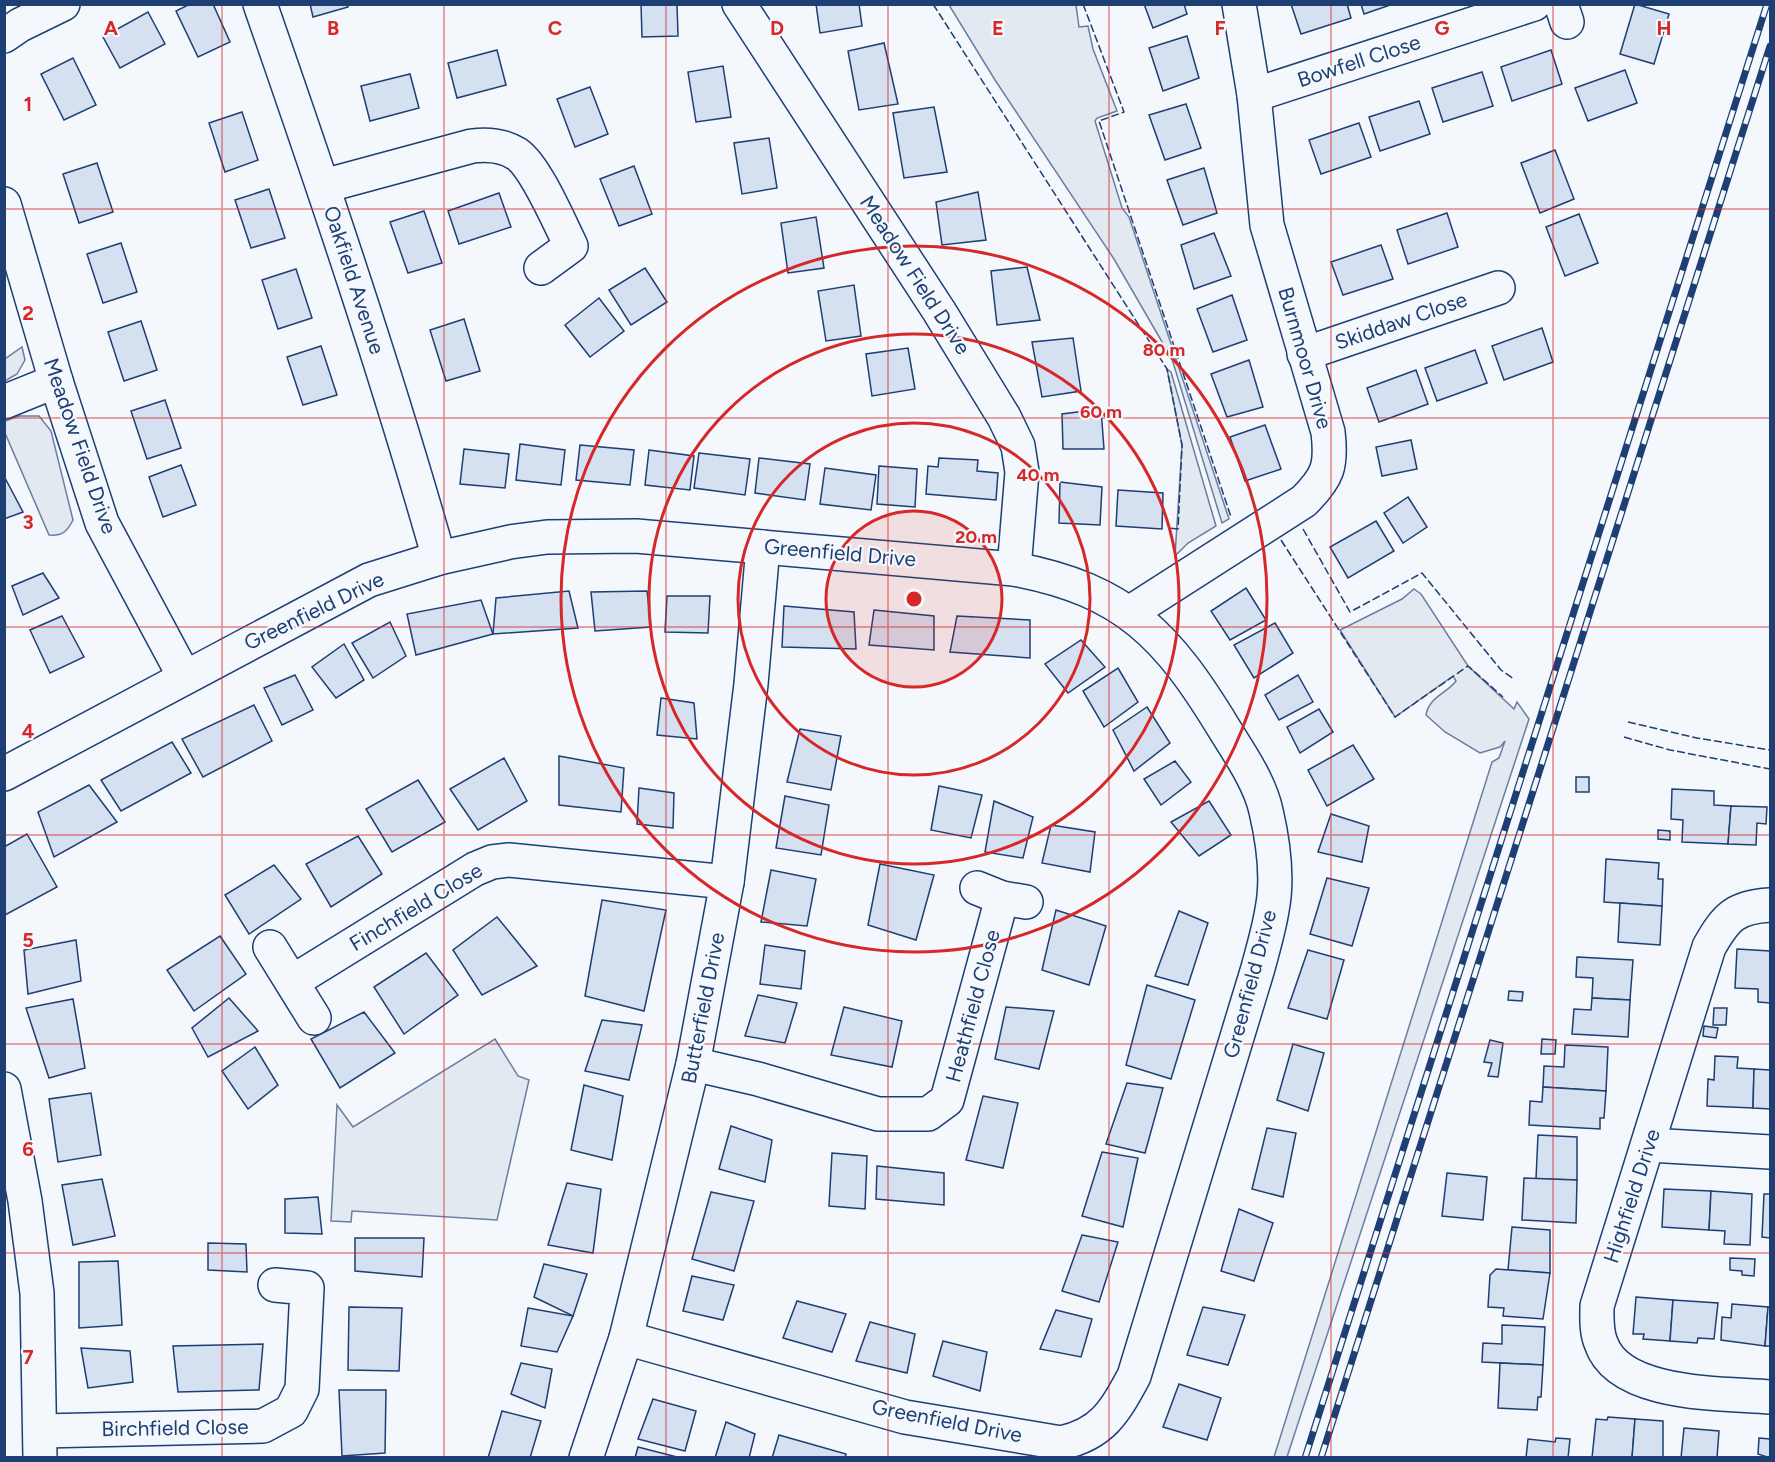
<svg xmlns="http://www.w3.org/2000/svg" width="1775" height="1462" viewBox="0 0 1775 1462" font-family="Figtree,sans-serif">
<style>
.green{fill:#e3e9f0;stroke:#687fa3;stroke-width:1.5}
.building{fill:#d5e0f0;stroke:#1d3f73;stroke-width:1.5}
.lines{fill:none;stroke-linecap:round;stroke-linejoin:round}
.minor-casing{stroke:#1d3f73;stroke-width:36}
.minor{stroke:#f4f7fb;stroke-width:33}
.rail-casing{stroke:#1d3f73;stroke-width:7}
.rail{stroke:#f4f7fb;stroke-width:4.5;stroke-dasharray:14;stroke-linecap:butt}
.fence{stroke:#1d3f73;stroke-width:1.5;stroke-dasharray:8 3;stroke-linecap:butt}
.grid{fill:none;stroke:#d62828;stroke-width:1.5;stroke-opacity:0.55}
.ring{fill:none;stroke:#d62828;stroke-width:3}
.labels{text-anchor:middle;stroke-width:4.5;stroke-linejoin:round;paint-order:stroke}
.street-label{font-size:21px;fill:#1d3f73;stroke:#f4f7fb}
.grid-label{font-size:20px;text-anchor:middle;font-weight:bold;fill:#d62828;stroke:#f4f7fb;stroke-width:4.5;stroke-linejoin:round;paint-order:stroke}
.centre{fill:#d62828;stroke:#f4f7fb;stroke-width:3}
.ring-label{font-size:18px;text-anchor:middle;font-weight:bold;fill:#d62828;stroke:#f4f7fb;stroke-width:4.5;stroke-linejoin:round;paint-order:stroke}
</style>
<rect width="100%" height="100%" fill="#f4f7fb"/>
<g class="green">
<polygon points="949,5 1076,5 1079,27 1088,26 1093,49 1117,111 1097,118 1095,121 1122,208 1129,217 1229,519 1222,523 1172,359 1114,259 995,80"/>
<polygon points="22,347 25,360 17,374 5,381 5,359"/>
<polygon points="1167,369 1171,372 1216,526 1188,543 1175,556 1182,445"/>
<path d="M19,416H39L51,431L73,520C67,532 62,536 49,535L5,433V421Z"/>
<path d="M1414,589L1421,594L1468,666L1514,709L1517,702L1529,719L1287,1457H1274L1492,762L1499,758L1505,741L1500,747L1480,753L1445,732L1426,715C1429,697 1446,694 1456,681L1453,676L1395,717L1340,630L1402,599Z"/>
<polygon points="495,1039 518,1076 529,1080 497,1220 352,1211 351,1222 331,1221 337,1105 353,1127"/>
</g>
<g class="building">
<polygon points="190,4 213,4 230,42 198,57 176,11"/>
<polygon points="310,4 347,4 348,7 313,17"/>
<polygon points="641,4 677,4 678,36 642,37"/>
<polygon points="816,4 859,4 862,26 820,33"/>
<polygon points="1144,4 1184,4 1187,14 1153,28"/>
<polygon points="1291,4 1347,4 1351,18 1301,34"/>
<polygon points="1361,4 1393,4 1364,14"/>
<polygon points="1635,4 1669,14 1654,64 1620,54"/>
<polygon points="148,12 165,44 120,68 103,37"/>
<polygon points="1187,36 1199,78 1163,91 1149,48"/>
<polygon points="884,43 898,104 859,110 848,51"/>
<polygon points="497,50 506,85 457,98 448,63"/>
<polygon points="1551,50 1562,84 1512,101 1501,67"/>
<polygon points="73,58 96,105 64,120 41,74"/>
<polygon points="723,66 731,117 696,122 688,72"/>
<polygon points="1625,70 1637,103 1588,121 1575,88"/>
<polygon points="1482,72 1493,106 1443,122 1432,88"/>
<polygon points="410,74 419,108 370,121 361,86"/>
<polygon points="590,87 608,134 575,147 557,99"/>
<polygon points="1419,101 1430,134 1380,151 1369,117"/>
<polygon points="1186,104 1201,148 1165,160 1149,115"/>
<polygon points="934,107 947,172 904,178 893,113"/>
<polygon points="242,112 258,160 225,172 209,123"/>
<polygon points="1359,123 1371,157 1321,174 1309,140"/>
<polygon points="769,138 777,188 742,194 734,143"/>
<polygon points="1555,150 1574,199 1540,213 1521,163"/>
<polygon points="97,163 113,212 79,223 63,174"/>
<polygon points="634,166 652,214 619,226 600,179"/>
<polygon points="1204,168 1217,213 1183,225 1167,180"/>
<polygon points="269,189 285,238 251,248 235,200"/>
<polygon points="978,192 986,240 942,245 936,202"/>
<polygon points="499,193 511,227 459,244 448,211"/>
<polygon points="424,211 442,263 408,273 390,222"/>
<polygon points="1447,213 1458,247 1408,264 1397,230"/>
<polygon points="1579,214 1598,263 1565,276 1546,227"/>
<polygon points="816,217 824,268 788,273 781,223"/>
<polygon points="1214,233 1231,276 1194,289 1181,245"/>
<polygon points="121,243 137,292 103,303 87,254"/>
<polygon points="1381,245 1393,279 1343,295 1331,262"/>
<polygon points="1027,267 1040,320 997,325 991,271"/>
<polygon points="645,268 667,302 631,325 609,290"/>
<polygon points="296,269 312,318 278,329 262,280"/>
<polygon points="854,285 861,336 826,341 818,291"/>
<polygon points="1232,295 1247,340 1213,352 1197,309"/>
<polygon points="599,298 624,331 590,357 565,325"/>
<polygon points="464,319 480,371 446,381 430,330"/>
<polygon points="141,321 157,370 124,381 108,332"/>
<polygon points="1542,328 1553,362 1504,380 1492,346"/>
<polygon points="1073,338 1081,391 1042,397 1032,342"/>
<polygon points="321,346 337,395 303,405 287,357"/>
<polygon points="908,348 915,389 872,396 866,354"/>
<polygon points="1475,350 1487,383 1437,401 1425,368"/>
<polygon points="1249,360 1263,407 1227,417 1211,374"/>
<polygon points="1416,370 1428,404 1379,422 1367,388"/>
<polygon points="165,400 181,448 147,459 131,411"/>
<polygon points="1101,409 1104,449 1063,449 1062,414"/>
<polygon points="1265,425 1281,469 1245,481 1230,437"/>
<polygon points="1411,440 1417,469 1382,476 1376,447"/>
<polygon points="520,444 565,450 561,485 516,480"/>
<polygon points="580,445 634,450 630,485 576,480"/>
<polygon points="464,449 509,454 505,488 460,484"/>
<polygon points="649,450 694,456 690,490 645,485"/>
<polygon points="699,453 750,459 745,495 694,488"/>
<polygon points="759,458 810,464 805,500 755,493"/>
<polygon points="939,458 978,460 977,471 998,473 996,500 926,494 928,466 938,467"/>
<polygon points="181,465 196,505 163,517 149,477"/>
<polygon points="879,466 917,469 915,507 877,504"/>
<polygon points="825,468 876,475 871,510 820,504"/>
<polygon points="4,476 23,512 4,519"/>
<polygon points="1060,482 1102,487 1100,525 1059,523"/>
<polygon points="1118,490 1163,493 1162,529 1116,526"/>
<polygon points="1408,497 1427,527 1403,543 1384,513"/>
<polygon points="1376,521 1394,551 1348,578 1330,547"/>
<polygon points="43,573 59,598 23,615 12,586"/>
<polygon points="1246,588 1266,620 1230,640 1211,611"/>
<polygon points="569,591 578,628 493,634 496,598"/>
<polygon points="647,591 651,627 595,631 591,592"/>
<polygon points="667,596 710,596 708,633 665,632"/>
<polygon points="481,600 493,634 416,655 407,614"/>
<polygon points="784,606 854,612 856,649 782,647"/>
<polygon points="874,610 934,616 934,650 869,645"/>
<polygon points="62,616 84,657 50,673 30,630"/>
<polygon points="957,616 1030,620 1030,658 950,652"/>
<polygon points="390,622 406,656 373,678 352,643"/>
<polygon points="1275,623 1293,653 1254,678 1234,645"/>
<polygon points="1081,640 1105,667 1068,693 1045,664"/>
<polygon points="344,644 364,680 336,698 312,667"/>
<polygon points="1118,668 1138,702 1104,727 1083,691"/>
<polygon points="295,675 313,710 282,725 264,688"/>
<polygon points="1298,675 1313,702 1279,720 1265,695"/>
<polygon points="661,698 694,703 697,739 657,735"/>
<polygon points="254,705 272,741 203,777 182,739"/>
<polygon points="1147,707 1170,743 1134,771 1113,730"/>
<polygon points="1319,709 1333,732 1300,753 1287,727"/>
<polygon points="800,729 841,736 831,790 787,782"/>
<polygon points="172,742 191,773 121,811 101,780"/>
<polygon points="1353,745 1374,779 1327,806 1308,770"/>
<polygon points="559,756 624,768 621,812 559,805"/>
<polygon points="504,758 527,801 478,830 450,789"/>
<polygon points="1175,761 1191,782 1161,805 1144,779"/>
<rect x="1576" y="777" width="13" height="15"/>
<polygon points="418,780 445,822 392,852 366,809"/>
<polygon points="89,785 117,822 54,857 38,812"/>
<polygon points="939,786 982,795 971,838 931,830"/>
<polygon points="639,788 674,793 673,828 637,824"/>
<polygon points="1672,789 1714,791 1714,805 1731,806 1728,844 1682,842 1683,820 1671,819"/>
<polygon points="785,796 829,805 821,855 776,848"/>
<polygon points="994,801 1033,817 1023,858 985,852"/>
<polygon points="1209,801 1231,835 1199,856 1171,822"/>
<polygon points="1731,806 1767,807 1766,824 1757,823 1756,845 1728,844"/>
<polygon points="1331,814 1369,826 1362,862 1318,852"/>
<polygon points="1051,825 1095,832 1090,872 1042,863"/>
<polygon points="1658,830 1670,831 1670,840 1658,839"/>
<polygon points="27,834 57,887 5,915 4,847"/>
<polygon points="358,836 382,874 331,907 306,864"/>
<polygon points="1606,859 1659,863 1658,879 1663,879 1662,906 1604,902"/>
<polygon points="880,864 934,875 916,940 868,925"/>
<polygon points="274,865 301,899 249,934 225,895"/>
<polygon points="771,870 816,879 807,926 761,922"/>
<polygon points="1327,878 1369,888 1352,946 1310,934"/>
<polygon points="602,900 666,910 644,1011 585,996"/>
<polygon points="1620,903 1662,906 1660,945 1618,942"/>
<polygon points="1056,910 1106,926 1089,985 1042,970"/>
<polygon points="1179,911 1208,923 1188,985 1155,976"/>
<polygon points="497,917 537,966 482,995 453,950"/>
<polygon points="220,936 246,974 194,1011 167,970"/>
<polygon points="76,940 81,981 28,994 24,950"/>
<polygon points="765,945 805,951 801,989 760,984"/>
<polygon points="1737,949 1770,951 1770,1003 1758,1002 1758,989 1735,988"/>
<polygon points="1308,950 1344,960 1327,1019 1288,1008"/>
<polygon points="426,953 458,995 404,1034 374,987"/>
<polygon points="1577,957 1633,960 1630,1000 1592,998 1593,978 1576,977"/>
<polygon points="1147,985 1195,1000 1171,1079 1126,1065"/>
<polygon points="1509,991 1523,992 1522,1001 1508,1000"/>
<polygon points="758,995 797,1003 785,1043 745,1036"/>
<polygon points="229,998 258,1031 208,1057 192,1028"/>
<polygon points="1592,998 1630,1000 1628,1037 1572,1034 1574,1009 1591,1010"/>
<polygon points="73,999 85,1068 49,1078 26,1008"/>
<polygon points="844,1007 902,1021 892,1067 831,1055"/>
<polygon points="1006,1007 1054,1011 1039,1069 995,1059"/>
<polygon points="1714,1008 1727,1008 1726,1025 1713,1025"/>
<polygon points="364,1012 395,1053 340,1088 311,1039"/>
<polygon points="602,1020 642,1025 629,1080 585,1071"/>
<polygon points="1704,1026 1718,1028 1716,1038 1703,1036"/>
<polygon points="1542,1039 1556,1040 1555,1054 1541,1054"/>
<polygon points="1490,1040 1503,1043 1498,1077 1488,1076 1492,1063 1484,1062"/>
<polygon points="1293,1044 1324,1053 1308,1111 1277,1100"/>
<polygon points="1565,1045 1608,1047 1606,1091 1543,1087 1544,1066 1564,1067"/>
<polygon points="255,1047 278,1085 248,1109 222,1071"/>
<polygon points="1715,1056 1738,1057 1737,1068 1754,1069 1753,1108 1707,1106 1708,1079 1714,1080"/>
<polygon points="1754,1069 1770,1070 1770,1109 1753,1108"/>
<polygon points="1127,1083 1163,1088 1145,1153 1106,1144"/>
<polygon points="584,1085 623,1096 612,1160 571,1150"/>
<polygon points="1543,1087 1606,1091 1604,1118 1600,1118 1600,1129 1529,1125 1530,1101 1542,1102"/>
<polygon points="91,1093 101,1155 58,1162 49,1099"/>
<polygon points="983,1096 1018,1103 1003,1168 966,1160"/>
<polygon points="731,1126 772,1140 765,1182 719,1169"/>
<polygon points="1267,1128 1296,1133 1283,1197 1252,1189"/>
<polygon points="1538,1135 1577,1137 1577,1180 1536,1179"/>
<polygon points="1102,1152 1138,1158 1123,1227 1082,1216"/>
<polygon points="832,1153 867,1156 865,1209 829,1206"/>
<polygon points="877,1166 944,1173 944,1205 876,1199"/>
<polygon points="1447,1173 1487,1177 1483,1220 1442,1216"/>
<polygon points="1524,1178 1577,1180 1576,1223 1522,1220"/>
<polygon points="102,1179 115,1236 73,1245 62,1185"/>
<polygon points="567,1183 601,1189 593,1253 548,1245"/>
<polygon points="1664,1189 1711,1191 1709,1230 1662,1227"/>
<polygon points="1711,1191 1752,1194 1750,1245 1724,1244 1725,1231 1709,1230"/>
<polygon points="711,1192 754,1201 734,1271 692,1259"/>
<polygon points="1764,1194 1770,1194 1770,1238 1762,1237"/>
<polygon points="318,1197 322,1234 285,1233 285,1199"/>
<polygon points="1239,1209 1273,1223 1254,1281 1221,1271"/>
<polygon points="1512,1227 1550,1230 1550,1273 1508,1270"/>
<polygon points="1082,1235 1118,1242 1099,1302 1062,1291"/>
<polygon points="355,1238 424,1238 422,1277 355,1271"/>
<polygon points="208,1243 246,1244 247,1272 208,1270"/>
<polygon points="1730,1258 1755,1259 1754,1276 1742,1275 1742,1271 1730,1270"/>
<polygon points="118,1261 122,1325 79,1328 79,1262"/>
<polygon points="544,1264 587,1274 573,1316 534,1297"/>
<polygon points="1496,1269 1550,1273 1543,1319 1503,1316 1504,1308 1488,1307 1490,1275"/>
<polygon points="692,1276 734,1285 723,1320 683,1311"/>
<polygon points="1636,1297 1673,1300 1670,1341 1643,1339 1644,1334 1633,1334"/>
<polygon points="1673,1300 1718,1303 1714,1339 1698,1338 1697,1343 1670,1341"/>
<polygon points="797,1301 846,1314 832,1352 783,1338"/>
<polygon points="1732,1304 1768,1307 1765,1346 1721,1340 1722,1317 1731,1318"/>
<polygon points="349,1307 402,1308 399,1371 348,1370"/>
<polygon points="1203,1307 1245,1315 1228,1365 1187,1355"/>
<polygon points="1768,1307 1770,1307 1770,1346 1765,1346"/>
<polygon points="528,1308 573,1316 557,1352 521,1346"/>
<polygon points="1056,1310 1092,1319 1081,1357 1040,1349"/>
<polygon points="870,1322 915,1334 907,1373 856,1361"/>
<polygon points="1502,1325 1545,1327 1543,1365 1482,1362 1483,1343 1502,1344"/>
<polygon points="943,1341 987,1352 980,1391 933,1376"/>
<polygon points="263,1344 259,1390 178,1392 173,1346"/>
<polygon points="81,1348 130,1351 133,1382 88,1388"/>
<polygon points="521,1363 552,1369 545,1408 511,1394"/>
<polygon points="1500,1363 1543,1365 1541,1397 1538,1397 1537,1410 1498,1408"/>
<polygon points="1179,1384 1221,1398 1207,1440 1163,1427"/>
<polygon points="339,1390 386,1390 385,1453 342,1456"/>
<polygon points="653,1399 696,1411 685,1451 638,1439"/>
<polygon points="502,1411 541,1421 530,1458 488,1458"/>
<polygon points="1608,1417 1635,1419 1632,1458 1592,1458 1596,1419 1607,1420"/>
<polygon points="1635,1419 1663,1421 1663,1458 1632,1458"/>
<polygon points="726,1422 755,1434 749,1458 715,1458"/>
<polygon points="1684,1428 1719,1431 1717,1458 1681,1458"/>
<polygon points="779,1435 846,1454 845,1458 772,1458"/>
<polygon points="1556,1438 1570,1439 1568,1458 1526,1458 1528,1439 1555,1442"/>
<polygon points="1759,1438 1770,1439 1770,1458 1758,1454"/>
<polygon points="638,1447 677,1457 635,1458"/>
</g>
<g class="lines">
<defs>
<g id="minor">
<path d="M260,4C324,188 386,371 439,558"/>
<polyline points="739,4 939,311 1004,417 1018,446 1022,472 1014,569"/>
<polyline points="1561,4 1567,22"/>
<polyline points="4,36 20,25 63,4"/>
<polyline points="1254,95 1534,4"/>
<path d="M324,186L472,146C488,144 503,145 517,154C536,167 560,224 571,246L541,268"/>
<polyline points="4,204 56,381 102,523 184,676"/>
<polyline points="1304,354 1498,288"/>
<polyline points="4,402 56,381"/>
<path d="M1131,612L1304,501C1328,477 1332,466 1328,432L1267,225L1254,95L1239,4"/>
<path d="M4,774L369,580L439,558L510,542L547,537L636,536L1014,569C1126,590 1168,636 1225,730C1240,754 1260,783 1266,811C1273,841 1278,880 1272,910C1269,929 1263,949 1258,968L1134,1376C1115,1411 1103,1434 1061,1443L905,1417L626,1338"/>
<polyline points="977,888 1002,898 1026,902"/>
<path d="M1770,905C1735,907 1726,917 1709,947L1597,1306C1597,1319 1596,1331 1601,1343C1619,1397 1724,1393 1770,1397"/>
<polyline points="270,947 314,1018"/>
<polyline points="292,982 475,869 492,862 509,860 727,882"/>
<polyline points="693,1064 758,1079 878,1114 928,1114 947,1100 1002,898"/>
<polyline points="4,1089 25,1201 37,1293 40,1458"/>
<polyline points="1649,1145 1770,1152"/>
<polyline points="41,1431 263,1426 291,1411 302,1389 307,1288 275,1285"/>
<polyline points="586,1458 626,1338 693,1064 727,882 751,684 763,547"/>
</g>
</defs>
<use href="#minor" class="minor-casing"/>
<use href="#minor" class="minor"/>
<defs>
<g id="rail">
<polyline points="1305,1458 1767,4"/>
<polyline points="1321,1458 1770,46"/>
</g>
</defs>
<use href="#rail" class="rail-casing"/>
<use href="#rail" class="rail"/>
<g class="fence">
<polyline points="933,4 1167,369 1182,445 1178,529 1168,528"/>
<polyline points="1083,4 1124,112 1099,121 1231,517"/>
<polyline points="1303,529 1350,612 1422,573 1501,670 1514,679"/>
<polyline points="1281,540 1395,717 1468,666 1503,697"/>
<polyline points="1628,722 1697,738 1770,750"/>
<polyline points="1624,737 1670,750 1770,769"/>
</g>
</g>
<path class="grid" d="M222,4V1458M444,4V1458M666,4V1458M888,4V1458M1109,4V1458M1331,4V1458M1553,4V1458M4,209H1770M4,418H1770M4,627H1770M4,835H1770M4,1044H1770M4,1253H1770"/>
<circle cx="914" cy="599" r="88" fill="#d62828" fill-opacity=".12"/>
<g class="ring">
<circle cx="914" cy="599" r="88"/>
<circle cx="914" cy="599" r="176"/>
<circle cx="914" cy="599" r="265"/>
<circle cx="914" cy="599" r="353"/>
</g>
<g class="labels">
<g class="street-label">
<text transform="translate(1359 61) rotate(-18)" y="7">Bowfell Close</text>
<text transform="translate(915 275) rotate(57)" y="7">Meadow Field Drive</text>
<text transform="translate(354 280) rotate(72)" y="7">Oakfield Avenue</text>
<text transform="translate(1401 321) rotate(-19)" y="7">Skiddaw Close</text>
<text transform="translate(1305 358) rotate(74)" y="7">Burnmoor Drive</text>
<text transform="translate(80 446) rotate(71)" y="7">Meadow Field Drive</text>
<text transform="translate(840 553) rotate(5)" y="7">Greenfield Drive</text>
<text transform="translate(314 611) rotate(-26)" y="7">Greenfield Drive</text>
<text transform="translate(416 907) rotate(-31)" y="7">Finchfield Close</text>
<text transform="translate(1250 984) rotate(-75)" y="7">Greenfield Drive</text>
<text transform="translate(973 1006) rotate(-75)" y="7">Heathfield Close</text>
<text transform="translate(703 1008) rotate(-79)" y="7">Butterfield Drive</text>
<text transform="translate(1632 1196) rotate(-72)" y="7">Highfield Drive</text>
<text transform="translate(947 1421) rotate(11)" y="7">Greenfield Drive</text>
<text transform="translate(175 1428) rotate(-1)" y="7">Birchfield Close</text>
</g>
</g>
<g class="grid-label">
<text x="111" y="35">A</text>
<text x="333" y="35">B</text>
<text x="555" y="35">C</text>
<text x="777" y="35">D</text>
<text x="998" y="35">E</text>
<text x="1220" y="35">F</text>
<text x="1442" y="35">G</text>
<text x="1664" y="35">H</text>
<text x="28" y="111">1</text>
<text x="28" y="320">2</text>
<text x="28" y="529">3</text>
<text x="28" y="738">4</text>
<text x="28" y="947">5</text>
<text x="28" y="1156">6</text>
<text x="28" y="1364">7</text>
</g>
<circle cx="914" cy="599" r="9" class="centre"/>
<g class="ring-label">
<text x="1164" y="356">80 m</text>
<text x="1101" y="418">60 m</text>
<text x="1038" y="481">40 m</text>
<text x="976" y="543">20 m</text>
</g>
<rect width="1775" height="1462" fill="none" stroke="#1d3f73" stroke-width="12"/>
</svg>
